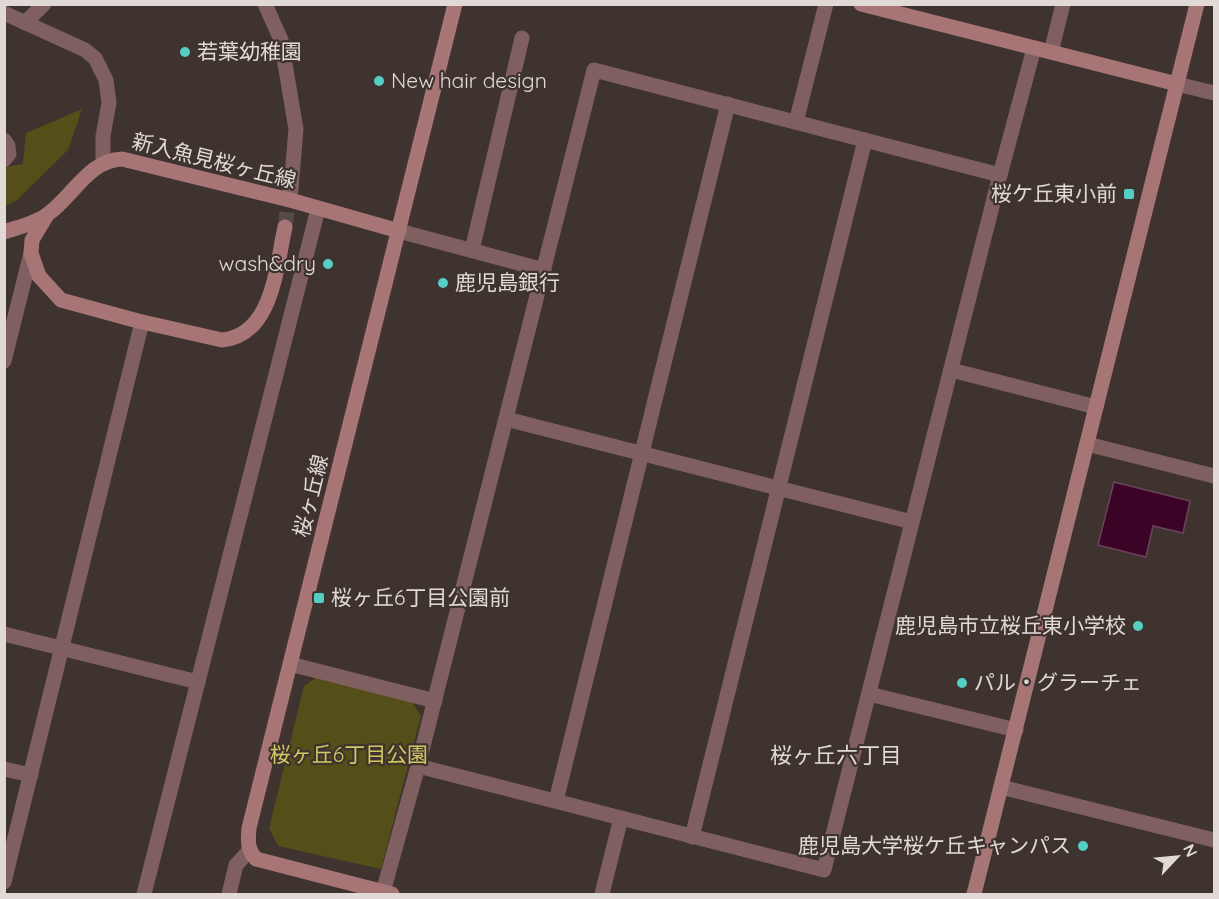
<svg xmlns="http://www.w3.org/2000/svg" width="1219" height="899" viewBox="0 0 1219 899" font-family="Quicksand,'Noto Sans JP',sans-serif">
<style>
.green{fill:#544e18}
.water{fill:#3b0325;stroke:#6c435a;stroke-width:1.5}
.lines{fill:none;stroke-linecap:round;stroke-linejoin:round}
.secondary-tunnel{stroke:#564c47;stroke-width:15;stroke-dasharray:15 8;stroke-linecap:butt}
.street{stroke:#7f5f60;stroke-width:15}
.secondary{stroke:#a77576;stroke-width:15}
.poi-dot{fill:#55cec6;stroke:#3e332e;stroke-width:2}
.labels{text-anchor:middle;stroke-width:4.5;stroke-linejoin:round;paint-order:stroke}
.poi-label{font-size:21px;fill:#e0d9d6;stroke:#3e332e;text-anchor:start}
.street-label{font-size:21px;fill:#e0d9d6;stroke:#3e332e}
.park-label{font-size:21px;fill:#d1c763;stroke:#3e332e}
.neighbourhood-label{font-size:22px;fill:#e0d9d6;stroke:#3e332e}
</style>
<rect width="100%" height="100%" fill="#3e332e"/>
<g class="green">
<polygon points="82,109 68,150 16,201 5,206 5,167 23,164 26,133"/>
<polygon points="316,678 412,702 421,716 381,869 278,846 269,828 304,686"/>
</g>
<polygon class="water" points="1114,482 1190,501 1183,533 1153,526 1146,557 1098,545"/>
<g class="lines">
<polyline class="secondary-tunnel" points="285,227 290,188"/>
<g class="street">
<polyline points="265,4 281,40 296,129 290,200"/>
<polyline points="4,13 85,50 95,58 106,80 109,103 103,136 103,163"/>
<polyline points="25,23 44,4"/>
<polyline points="1051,52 1063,4"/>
<polygon points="594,70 1000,175 824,870 418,766"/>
<polyline points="1177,84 1214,93"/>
<polyline points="796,122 826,4"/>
<polyline points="4,140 8,146 9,154 4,160"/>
<polyline points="1000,175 1034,48"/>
<polyline points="399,231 544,270"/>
<polyline points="472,250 522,38"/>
<polyline points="4,361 31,253"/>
<polyline points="951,370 1096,407"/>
<polyline points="506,419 912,522"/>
<polyline points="1087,444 1214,476"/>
<polyline points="4,634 198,682"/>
<polyline points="290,664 435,701"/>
<polyline points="869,694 1016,730"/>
<polyline points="4,769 31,775"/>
<polyline points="1001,787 1214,840"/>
<polyline points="556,801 728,104"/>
<polyline points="692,837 865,140"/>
<polyline points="4,882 142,322"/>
<polyline points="383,892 418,766"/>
<polyline points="144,894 318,209"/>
<polyline points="229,894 236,865 249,851"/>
<polyline points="602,894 621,818"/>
</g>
<g class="secondary">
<polyline points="861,4 1177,84"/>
<path d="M47,215L32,240L31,253L39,276L61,300L138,321L222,340C273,335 276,267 285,227"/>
<path d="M4,232C18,227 37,223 48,214C73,196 89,160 122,159L290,200L399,231"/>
<path d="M392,894L256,859C247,849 248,842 249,828L455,4"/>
<polyline points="974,894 1197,4"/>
</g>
</g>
<g class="poi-dot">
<circle cx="185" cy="52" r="6"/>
<circle cx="379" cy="81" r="6"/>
<rect x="1123" y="188" width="12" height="12" rx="3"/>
<circle cx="328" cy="264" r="6"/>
<circle cx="443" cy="283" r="6"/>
<rect x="313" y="592" width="12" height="12" rx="3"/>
<circle cx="1138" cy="626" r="6"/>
<circle cx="962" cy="683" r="6"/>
<circle cx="1083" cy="846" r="6"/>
</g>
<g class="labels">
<g class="poi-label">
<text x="197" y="59">若葉幼稚園</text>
<text x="391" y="88">New hair design</text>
<text x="1117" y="201" text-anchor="end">桜ケ丘東小前</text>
<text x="316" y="271" text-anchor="end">wash&amp;dry</text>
<text x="455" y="290">鹿児島銀行</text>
<text x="331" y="605">桜ヶ丘6丁目公園前</text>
<text x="1126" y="633" text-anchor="end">鹿児島市立桜丘東小学校</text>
<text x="974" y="690">パル・グラーチェ</text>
<text x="1071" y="853" text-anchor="end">鹿児島大学桜ケ丘キャンパス</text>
</g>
<g class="street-label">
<text transform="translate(214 161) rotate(14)" y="7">新入魚見桜ヶ丘線</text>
<text transform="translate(311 496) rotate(-76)" y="7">桜ヶ丘線</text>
</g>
<g class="park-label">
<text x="349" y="762">桜ヶ丘6丁目公園</text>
</g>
<g class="neighbourhood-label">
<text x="836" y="763">桜ヶ丘六丁目</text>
</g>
</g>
<rect width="1219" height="899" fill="none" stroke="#e0d9d6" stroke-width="12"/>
<g transform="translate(1177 857) rotate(64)" stroke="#3e332e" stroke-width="4.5" paint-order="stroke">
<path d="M0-4.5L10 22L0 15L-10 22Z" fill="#e0d9d6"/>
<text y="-9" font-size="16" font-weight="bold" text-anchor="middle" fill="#e0d9d6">N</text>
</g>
</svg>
